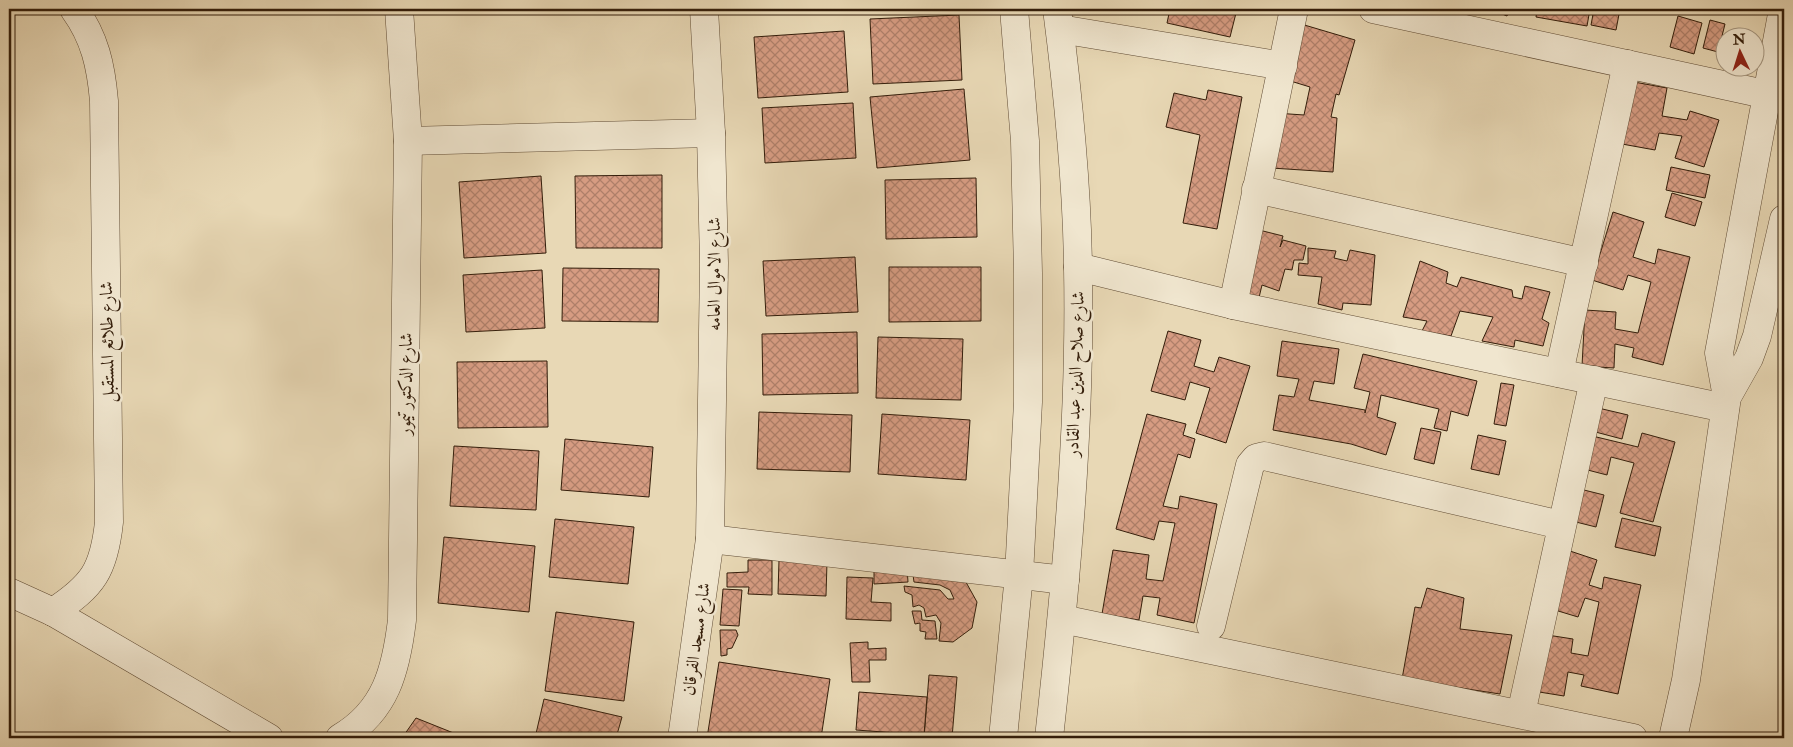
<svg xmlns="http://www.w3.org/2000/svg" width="1793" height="747" viewBox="0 0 1793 747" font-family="'IM FELL Double Pica',Amiri,serif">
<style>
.building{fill:url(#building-cross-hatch);stroke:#331d0a}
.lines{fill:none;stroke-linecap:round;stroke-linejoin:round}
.minor-casing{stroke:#604c35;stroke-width:29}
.minor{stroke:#f0e6cf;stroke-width:28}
.labels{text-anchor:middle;stroke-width:5;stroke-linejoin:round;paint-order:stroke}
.street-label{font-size:18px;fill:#331d0a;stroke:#f0e6cf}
</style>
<defs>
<pattern id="building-cross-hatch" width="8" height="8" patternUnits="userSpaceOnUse" patternTransform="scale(1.25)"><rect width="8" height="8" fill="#d69c82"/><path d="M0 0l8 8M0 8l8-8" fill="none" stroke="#ae7f69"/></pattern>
</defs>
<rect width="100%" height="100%" fill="#e8d8b5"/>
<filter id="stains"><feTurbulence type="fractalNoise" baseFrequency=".004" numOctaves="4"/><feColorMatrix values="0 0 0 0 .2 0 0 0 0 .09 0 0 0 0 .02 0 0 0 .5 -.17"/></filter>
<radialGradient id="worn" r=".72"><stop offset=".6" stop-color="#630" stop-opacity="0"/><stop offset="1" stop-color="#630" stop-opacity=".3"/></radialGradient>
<g class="building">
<polygon points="1170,9 1237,9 1230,37 1167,23"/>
<polygon points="1490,9 1510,9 1507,16"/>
<polygon points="1537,9 1590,9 1587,26 1536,17"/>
<polygon points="1594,9 1620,9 1616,30 1591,25"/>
<polygon points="1698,9 1712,9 1710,14 1697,12"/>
<polygon points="959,15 962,80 873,84 870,19"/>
<polygon points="1678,16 1702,23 1694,54 1670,47"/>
<polygon points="1710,20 1725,24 1718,52 1703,48"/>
<polygon points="1301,24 1355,40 1339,95 1336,94 1331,117 1337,118 1333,172 1271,168 1275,113 1304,115 1310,87 1284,79"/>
<polygon points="844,31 848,92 758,98 754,37"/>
<polygon points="1634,82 1667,88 1662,116 1687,120 1690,111 1719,120 1704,167 1675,158 1682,136 1659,133 1655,150 1622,144"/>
<polygon points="964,89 970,160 877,168 870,97"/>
<polygon points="1208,90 1242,97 1217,229 1183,223 1200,135 1166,127 1174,93 1206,100"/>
<polygon points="853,103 856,158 765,163 762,108"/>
<polygon points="1671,167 1710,175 1705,198 1666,190"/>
<polygon points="662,175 662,248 576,248 575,176"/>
<polygon points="541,176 546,253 464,258 459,182"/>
<polygon points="976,178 977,237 886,239 885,180"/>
<polygon points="1672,193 1702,202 1695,226 1665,217"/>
<polygon points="1613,212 1644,222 1633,257 1655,264 1658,249 1690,257 1663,365 1632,357 1634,348 1615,344 1614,368 1582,366 1585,310 1616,312 1615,329 1638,333 1651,282 1628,275 1623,290 1592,280"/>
<polygon points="1255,229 1283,236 1280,247 1283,240 1306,246 1303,260 1294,260 1292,270 1285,269 1279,291 1262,285 1257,306 1237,300"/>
<polygon points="1308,248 1336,251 1334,258 1347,261 1350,250 1375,255 1371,305 1343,303 1342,310 1318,304 1322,277 1298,275 1299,263 1308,264"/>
<polygon points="855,257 858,312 766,316 763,261"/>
<polygon points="1420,261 1448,272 1446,283 1457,287 1461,277 1512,290 1513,297 1522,299 1525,286 1550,292 1542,319 1549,323 1543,346 1515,340 1514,347 1482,341 1493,317 1460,311 1451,336 1422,331 1427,321 1403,317"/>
<polygon points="889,267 981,267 981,321 889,322"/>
<polygon points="563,268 659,269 658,322 562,321"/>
<polygon points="542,270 545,328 466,332 463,275"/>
<polygon points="1168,331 1201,340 1194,366 1214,372 1219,357 1250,366 1226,443 1196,433 1210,388 1190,382 1185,400 1151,391"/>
<polygon points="857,332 858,393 763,395 762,334"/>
<polygon points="878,337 963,339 961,400 876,398"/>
<polygon points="1282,341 1339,349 1334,384 1314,381 1309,400 1365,410 1365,413 1370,392 1354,388 1363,354 1477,381 1468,416 1451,411 1447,431 1434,428 1439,409 1381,395 1377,417 1396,423 1386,455 1351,444 1273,430 1279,395 1294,397 1299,379 1277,376"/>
<polygon points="547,361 548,427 458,428 457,362"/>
<polygon points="1501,383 1514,385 1506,426 1494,424"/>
<polygon points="1594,407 1628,415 1622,439 1588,430"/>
<polygon points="759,412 852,415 850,472 757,469"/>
<polygon points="882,414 970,420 966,480 878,474"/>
<polygon points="1147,414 1186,424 1183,435 1195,439 1190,458 1178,454 1163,506 1178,509 1180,496 1217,504 1194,623 1157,615 1160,598 1143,596 1139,620 1102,614 1113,550 1149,555 1146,579 1163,581 1175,523 1159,521 1154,540 1116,529"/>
<polygon points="1421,428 1441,432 1434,464 1414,459"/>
<polygon points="1642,433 1675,442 1653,522 1620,513 1634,463 1611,457 1607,475 1576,467 1584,434 1638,447"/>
<polygon points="1478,435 1506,441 1499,475 1471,469"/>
<polygon points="565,439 653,447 649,497 561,490"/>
<polygon points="454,446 539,451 536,510 450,506"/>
<polygon points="1572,487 1604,495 1596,527 1564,519"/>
<polygon points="1622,518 1661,527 1655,556 1615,547"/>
<polygon points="555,519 634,527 628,584 549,577"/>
<polygon points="444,537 535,546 529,612 438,603"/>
<polygon points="1564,549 1597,560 1589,585 1602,589 1604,577 1641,585 1618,694 1581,686 1584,675 1568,672 1564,696 1533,691 1541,634 1573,639 1571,653 1588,656 1599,602 1585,598 1578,617 1545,607"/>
<polygon points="748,560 772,560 772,595 748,594 749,587 727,587 727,573 748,572"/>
<polygon points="779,560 827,562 826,596 778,594"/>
<polygon points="907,568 908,582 874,584 874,570"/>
<polygon points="912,568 962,575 977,602 972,628 953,642 939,641 941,623 936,615 926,617 924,608 919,605 913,607 912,595 905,592 904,586 940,590 948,599 954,599 950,590 940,585 914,582"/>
<polygon points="847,577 873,578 871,602 891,603 891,621 846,619"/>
<polygon points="1427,588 1464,598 1460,629 1512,635 1500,694 1402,679 1415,607 1421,608"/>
<polygon points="723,589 742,590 739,626 720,625"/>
<polygon points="912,611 921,611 922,620 935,621 937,639 925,639 926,632 920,631 920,623 915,624"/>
<polygon points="556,612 634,622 624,701 545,691"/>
<polygon points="720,630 736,630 738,635 732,648 727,649 727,655 721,656"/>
<polygon points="868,642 868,649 886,648 886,660 869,660 870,682 852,682 850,643"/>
<polygon points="719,662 830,679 821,738 707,738"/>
<polygon points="929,675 957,677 952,738 924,738"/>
<polygon points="859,692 927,697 924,735 856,730"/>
<polygon points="544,699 622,717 616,738 535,738"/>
<polygon points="416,718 466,738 402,738"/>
<polygon points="878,735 904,738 877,738"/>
</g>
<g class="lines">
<defs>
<g id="minor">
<polyline points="1373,9 1769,95"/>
<polyline points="1060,29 1283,66"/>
<polyline points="408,141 711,133"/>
<polyline points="1256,189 1584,263"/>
<polyline points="1078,267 1233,305 1725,408"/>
<polyline points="1233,305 1294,9"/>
<polyline points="1559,373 1627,64"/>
<polyline points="1727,397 1719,353 1783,9"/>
<polyline points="710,539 1065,580"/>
<polyline points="9,592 53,612 269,738"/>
<path d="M53,612C93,586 104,570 109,522L104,101C101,66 95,38 74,9"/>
<polyline points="1062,619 1633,738"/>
<polyline points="1211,626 1250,465 1256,458 1264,456 1561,525"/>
<polyline points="1521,714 1594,380"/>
<path d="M340,738C386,711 396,670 402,620L408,141L399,9"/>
<polyline points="682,738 710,539 714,263 711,133 704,9"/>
<polyline points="1003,738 1019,575 1028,402 1028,273 1025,141 1014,9"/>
<path d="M1049,738C1066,583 1081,425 1078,268C1077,182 1068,94 1057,9"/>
<polyline points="1673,738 1686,680 1727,397 1749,358 1757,336 1784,219"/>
</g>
</defs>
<use href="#minor" class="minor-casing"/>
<use href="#minor" class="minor"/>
</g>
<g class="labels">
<g class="street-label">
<text transform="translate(714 274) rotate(-90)" y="6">شارع الاموال العامه</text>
<text transform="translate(107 342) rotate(-91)" y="6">شارع طلائع المستقبل</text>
<text transform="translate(1075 374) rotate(-88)" y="6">شارع صلاح الدين عبد القادر</text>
<text transform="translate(405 384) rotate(-89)" y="6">شارع الدكتور تيمور</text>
<text transform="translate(696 639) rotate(-82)" y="6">شارع مسجد الفرقان</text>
</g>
</g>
<rect width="1793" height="747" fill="none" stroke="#e8d8b5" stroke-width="30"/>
<rect x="10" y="10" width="1773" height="727" fill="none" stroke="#331d0a" stroke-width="2.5"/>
<rect x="15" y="15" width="1763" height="717" fill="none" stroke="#331d0a"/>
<g transform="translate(1740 52) rotate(356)"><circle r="24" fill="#f0e6cf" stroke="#a49680"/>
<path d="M0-4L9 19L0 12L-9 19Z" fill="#8f2418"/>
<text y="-8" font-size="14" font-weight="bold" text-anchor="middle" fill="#331d0a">N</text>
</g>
<rect width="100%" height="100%" filter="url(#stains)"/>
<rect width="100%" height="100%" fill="url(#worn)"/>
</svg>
